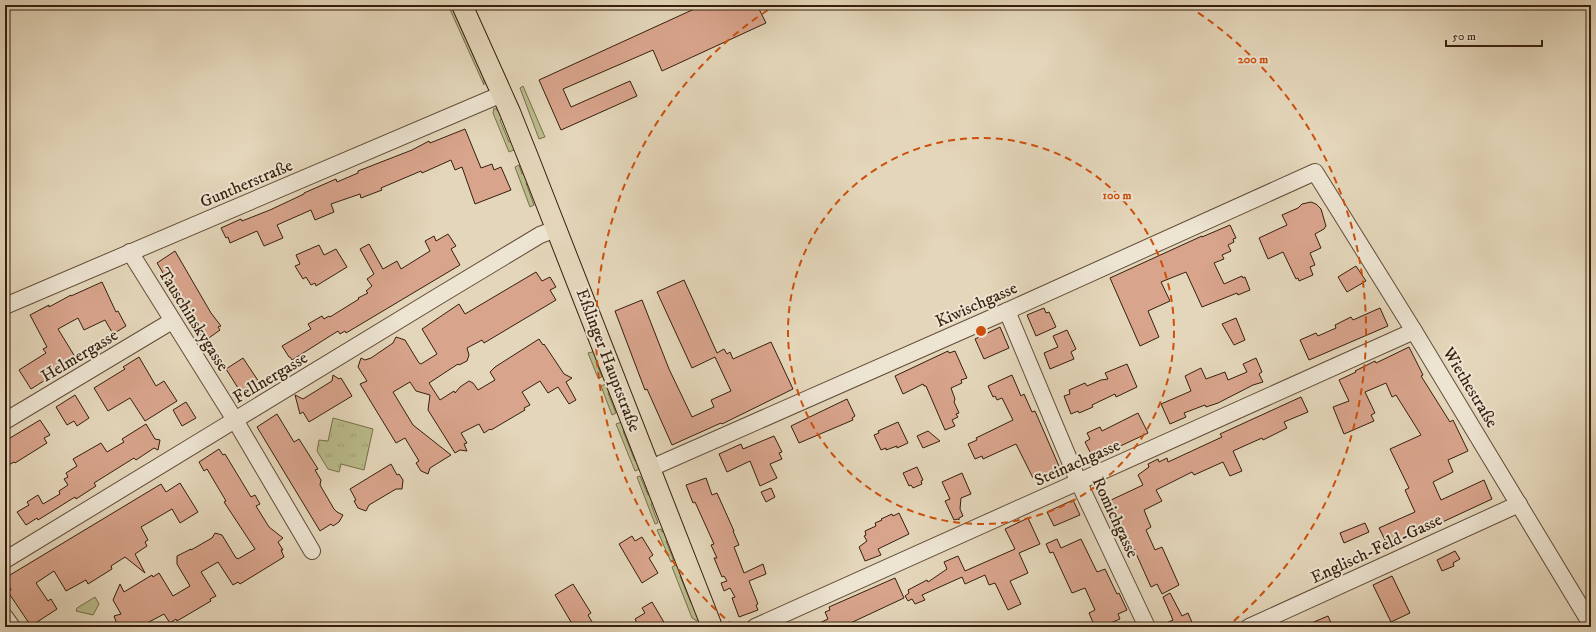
<svg xmlns="http://www.w3.org/2000/svg" width="1596" height="632" viewBox="0 0 1596 632" font-family="'IM FELL DW Pica',serif">
<style>
.grass{fill:#babc8c;stroke:#786e4c}
.park{fill:url(#park-tufts);stroke:#786e4c}
.building{fill:#d8a48c;stroke:#361f0d}
.lines{fill:none;stroke-linecap:round;stroke-linejoin:round}
.minor-casing{stroke:#624d38;stroke-width:18}
.major-casing{stroke:#361f0d;stroke-width:22}
.minor{stroke:#ede4d2;stroke-width:16}
.major{stroke:#e4d6ba;stroke-width:20}
.ring{fill:none;stroke:#cd500c;stroke-width:2;stroke-dasharray:7 5}
.labels{text-anchor:middle;stroke-width:4;stroke-linejoin:round;paint-order:stroke}
.street-label{font-size:17px;fill:#361f0d;stroke:#ede4d2}
.centre{fill:#cd500c;stroke:#ede4d2;stroke-width:2}
.ring-label{font-size:12px;text-anchor:middle;font-weight:bold;fill:#cd500c;stroke:#ede4d2;stroke-width:4;stroke-linejoin:round;paint-order:stroke}
</style>
<defs>
<pattern id="park-tufts" width="24" height="20" patternUnits="userSpaceOnUse"><rect width="24" height="20" fill="#babc8c"/><path d="M3 7l-1-3M5 7V3M7 7l1-3M15 17l-1-3M17 17v-4M19 17l1-3" fill="none" stroke="#a0a178"/></pattern>
</defs>
<rect width="100%" height="100%" fill="#e4d6ba"/>
<filter id="stains"><feTurbulence type="fractalNoise" baseFrequency=".005" numOctaves="4"/><feColorMatrix values="0 0 0 0 .2 0 0 0 0 .09 0 0 0 0 .02 0 0 0 .5 -.17"/></filter>
<radialGradient id="worn" r=".72"><stop offset=".6" stop-color="#630" stop-opacity="0"/><stop offset="1" stop-color="#630" stop-opacity=".3"/></radialGradient>
<g class="grass">
<polygon points="448,5 453,5 484,73 484,85"/>
<polygon points="523,86 545,137 539,139 520,88"/>
<polygon points="494,108 500,112 504,118 500,120 509,142 513,141 516,149 509,152 493,113"/>
<polygon points="519,165 522,174 526,173 529,181 526,183 534,205 530,207 515,167"/>
<polygon points="596,351 600,360 596,362 602,377 598,378 588,353"/>
<polygon points="608,383 612,391 608,393 616,413 612,415 601,386"/>
<polygon points="624,421 627,429 623,431 635,461 639,459 642,468 635,471 616,424"/>
<polygon points="640,476 648,495 652,494 655,502 651,504 658,523 655,524 637,477"/>
<polygon points="661,529 662,532 666,531 669,539 666,541 674,561 671,562 657,530"/>
<polygon points="676,565 677,567 680,565 684,574 680,576 691,603 695,602 699,615 697,621 692,618 672,567"/>
</g>
<g class="park">
<polygon points="333,418 373,429 364,470 341,464 339,472 328,469 317,451 319,440 328,441"/>
<polygon points="95,597 99,604 93,615 76,611 77,608"/>
</g>
<g class="building">
<polygon points="703,5 757,5 766,23 662,71 653,50 563,89 571,107 630,81 637,96 561,130 539,80"/>
<polygon points="465,129 481,168 492,164 494,170 501,167 511,190 475,204 462,167 455,170 451,160 422,173 421,171 381,188 382,190 361,198 360,194 331,204 334,212 315,220 311,210 277,225 283,238 264,246 257,231 230,243 228,237 226,238 221,228 241,219 242,221 270,210 304,194 304,193 336,179 337,182 358,173 358,171 412,150 429,141 430,143"/>
<polygon points="1311,202 1316,204 1321,209 1326,226 1324,229 1315,234 1321,248 1310,253 1315,265 1310,267 1313,275 1299,281 1298,278 1296,279 1283,252 1268,259 1259,238 1287,225 1282,215 1298,208 1302,204"/>
<polygon points="1230,225 1236,238 1233,239 1234,242 1228,245 1231,251 1222,255 1224,259 1214,263 1224,284 1242,276 1243,278 1245,277 1250,290 1238,295 1237,293 1202,307 1186,272 1161,282 1170,301 1148,311 1159,337 1140,346 1110,278 1202,236 1202,237"/>
<polygon points="448,234 456,246 451,249 460,265 346,333 345,331 340,334 338,331 292,360 290,357 289,357 282,346 311,329 308,324 322,316 324,319 329,316 330,317 359,299 358,298 368,293 366,291 372,286 367,279 374,274 360,249 369,244 383,269 397,261 401,269 430,251 425,241 434,236 436,241"/>
<polygon points="319,245 324,255 336,249 347,267 316,286 315,283 311,285 306,277 303,279 295,266 300,264 296,255"/>
<polygon points="175,251 211,313 221,326 218,327 220,330 206,340 204,336 202,337 157,263"/>
<polygon points="1356,266 1366,281 1347,292 1338,277"/>
<polygon points="536,272 542,281 550,277 556,287 550,290 556,300 484,343 482,340 467,348 469,355 467,361 459,365 458,364 429,383 440,400 454,391 455,393 460,387 469,381 473,383 478,390 495,380 490,372 495,367 539,339 543,345 544,344 564,374 572,378 566,382 576,400 569,404 558,387 548,393 540,381 522,392 530,405 524,408 525,410 491,430 490,429 484,433 479,424 461,433 467,443 464,444 467,451 460,450 455,453 428,410 430,395 416,391 410,382 393,392 413,425 451,455 430,468 428,474 421,471 416,463 419,461 405,438 396,443 360,384 367,381 358,367 361,358 365,360 371,358 393,343 396,337 405,340 419,363 421,364 437,354 422,329 459,304 465,314"/>
<polygon points="684,280 717,353 724,349 727,354 730,352 733,359 771,342 793,389 722,424 721,423 672,445 647,389 645,390 615,311 642,300 669,369 692,417 714,407 711,400 731,391 715,357 692,368 657,292"/>
<polygon points="102,282 116,312 118,311 126,326 113,334 105,320 84,330 78,318 58,329 77,360 31,389 19,370 46,353 43,349 47,347 30,315 49,305 49,307 71,295 71,296"/>
<polygon points="1044,308 1046,313 1049,312 1056,327 1036,336 1027,315"/>
<polygon points="1380,308 1388,326 1309,360 1300,340 1316,333 1318,336 1336,328 1335,325 1351,317 1353,320"/>
<polygon points="1236,318 1245,340 1234,345 1222,324"/>
<polygon points="1000,327 1009,348 984,359 975,339"/>
<polygon points="1067,330 1076,349 1071,352 1074,359 1050,369 1044,353 1058,347 1053,336"/>
<polygon points="1409,347 1423,375 1421,376 1450,422 1453,420 1468,451 1448,460 1453,472 1433,482 1441,500 1484,480 1492,499 1393,545 1391,542 1387,544 1379,528 1415,512 1405,490 1409,488 1390,449 1421,435 1396,395 1392,397 1386,383 1365,392 1375,413 1371,415 1374,421 1344,434 1333,407 1349,401 1339,380 1356,372 1355,371 1375,361 1376,363"/>
<polygon points="948,351 949,353 955,351 967,378 961,380 962,383 951,388 955,399 954,402 959,413 956,414 958,417 952,420 955,426 945,430 926,386 924,386 923,384 903,394 895,376"/>
<polygon points="139,357 156,386 164,381 177,401 145,421 130,398 108,411 94,388 125,369 123,367"/>
<polygon points="243,358 261,385 243,396 226,369"/>
<polygon points="1256,358 1262,372 1259,374 1263,382 1253,385 1218,403 1206,407 1205,405 1184,413 1186,417 1170,424 1161,404 1191,391 1185,376 1201,368 1206,379 1225,372 1228,380 1247,372 1243,364"/>
<polygon points="1127,364 1137,387 1116,397 1115,394 1092,405 1093,407 1079,413 1078,411 1071,414 1064,396 1070,394 1069,390 1085,383 1087,386 1101,380 1108,379 1105,373"/>
<polygon points="333,375 339,379 341,378 352,396 309,422 303,412 300,414 295,395 303,399 332,381"/>
<polygon points="1012,375 1021,396 1024,394 1032,412 1035,411 1062,473 1040,483 1036,476 1033,478 1016,444 983,459 982,456 975,459 968,444 977,440 976,438 1013,420 1002,398 997,400 995,396 993,397 988,386"/>
<polygon points="75,395 89,418 77,426 74,421 67,425 56,407"/>
<polygon points="1301,397 1308,412 1284,422 1287,428 1263,440 1262,438 1233,451 1242,471 1230,476 1223,462 1194,475 1192,472 1156,490 1162,501 1144,510 1151,527 1146,530 1155,550 1162,547 1179,585 1162,594 1157,584 1151,587 1134,549 1132,551 1109,501 1143,485 1138,475 1149,467 1148,464 1158,459 1159,462 1167,458 1168,462 1222,437 1220,434"/>
<polygon points="847,399 855,416 852,418 853,420 799,443 791,426"/>
<polygon points="186,402 196,418 182,426 173,410"/>
<polygon points="1138,413 1148,433 1097,457 1096,454 1092,456 1085,442 1090,439 1087,433 1100,427 1102,431"/>
<polygon points="277,414 294,442 299,439 318,469 315,470 321,480 320,485 334,509 337,512 343,515 339,522 333,526 331,524 320,531 257,427"/>
<polygon points="40,420 50,435 44,438 47,443 15,463 14,462 5,467 5,441"/>
<polygon points="898,422 908,443 897,448 897,446 886,450 886,448 881,450 874,435 879,433 878,431"/>
<polygon points="146,424 155,439 160,440 158,450 154,448 136,460 134,458 94,483 96,486 76,499 75,497 38,520 37,518 26,525 17,512 29,505 27,502 38,495 43,504 60,494 59,491 68,485 64,479 68,477 66,473 77,466 73,459 101,443 107,452 124,442 122,439"/>
<polygon points="928,431 940,441 923,448 917,436"/>
<polygon points="774,436 782,452 779,453 782,459 770,464 777,478 760,486 750,461 727,472 719,454 741,444 743,449"/>
<polygon points="219,449 223,455 225,454 251,497 255,495 260,504 256,506 269,527 283,538 278,542 283,550 281,550 284,557 240,584 238,582 233,585 218,562 201,572 216,596 210,599 211,601 177,621 176,619 170,623 164,614 147,623 149,627 118,627 114,616 121,614 113,600 120,584 124,592 152,575 153,577 159,573 173,596 190,586 177,564 177,556 191,549 191,550 212,538 215,533 222,535 236,558 237,558 238,559 255,549 224,502 226,501 207,469 204,471 199,462"/>
<polygon points="391,464 397,475 399,474 403,480 402,489 396,489 369,505 366,511 358,508 354,501 356,500 350,489"/>
<polygon points="917,467 923,480 921,481 922,484 913,488 911,485 909,486 903,473"/>
<polygon points="962,473 971,494 961,498 960,509 963,516 959,518 959,520 958,519 954,520 945,501 950,499 942,482"/>
<polygon points="706,478 712,495 717,493 734,531 733,531 739,545 734,547 744,573 763,564 766,574 749,581 758,604 756,605 758,610 739,617 732,598 735,597 730,588 724,591 721,583 727,581 724,576 722,577 714,558 717,558 711,545 714,544 695,502 693,503 686,485"/>
<polygon points="180,483 198,512 180,523 172,509 141,527 148,540 145,542 147,546 135,554 145,573 125,557 111,566 112,569 88,584 86,580 66,591 54,571 36,583 48,601 51,599 57,609 31,626 8,592 11,590 5,578 161,484 166,492"/>
<polygon points="771,488 775,497 766,502 761,492"/>
<polygon points="1073,500 1080,515 1054,526 1047,512"/>
<polygon points="899,513 909,534 878,549 881,555 865,561 859,547 867,541 864,536 866,535 865,531 876,526 875,523 882,520 881,519 892,514 893,516"/>
<polygon points="1028,518 1040,544 1019,553 1028,573 1010,581 1021,604 1008,610 995,583 989,585 985,575 965,584 962,577 922,595 925,600 915,604 912,599 908,601 905,596 909,593 908,590 927,580 928,582 947,569 944,562 958,556 965,571 1015,549 1005,529"/>
<polygon points="1365,523 1369,532 1344,543 1340,533"/>
<polygon points="632,536 635,541 642,537 653,555 649,558 658,573 642,583 619,544"/>
<polygon points="1057,539 1061,548 1081,539 1097,572 1105,569 1117,594 1119,593 1127,610 1118,614 1120,619 1101,627 1095,627 1089,613 1095,610 1085,588 1072,593 1053,552 1050,553 1046,544"/>
<polygon points="1455,551 1460,559 1453,563 1454,566 1442,571 1437,560"/>
<polygon points="1392,576 1410,613 1391,622 1373,585"/>
<polygon points="895,578 904,598 842,627 811,627 828,619 825,612 830,610 829,607"/>
<polygon points="573,584 591,613 588,615 595,627 574,627 555,595"/>
<polygon points="1170,593 1182,616 1188,613 1194,627 1158,627 1173,620 1163,597"/>
<polygon points="652,602 665,624 660,627 639,627 635,619 645,613 642,608"/>
<polygon points="1328,616 1333,627 1302,627"/>
</g>
<g class="lines">
<defs>
<g id="minor">
<polyline points="130,252 235,420 312,551"/>
<polyline points="5,306 502,94"/>
<polyline points="1007,311 1079,483 1147,627"/>
<polyline points="5,421 172,321"/>
<polyline points="651,468 1007,311 1315,172 1414,331 1591,624"/>
<path d="M5,560C184,452 361,342 540,235L556,229"/>
<polyline points="5,617 12,627"/>
<polyline points="755,627 1414,331"/>
<polyline points="1249,627 1519,504"/>
</g>
<polyline id="major" points="462,5 510,112 528,157 712,627"/>
</defs>
<use href="#minor" class="minor-casing"/>
<use href="#major" class="major-casing"/>
<use href="#minor" class="minor"/>
<use href="#major" class="major"/>
</g>
<g class="ring">
<circle cx="981" cy="331" r="193"/>
<path d="M734 626A385 385 0 0 1 774 6M1188 6A385 385 0 0 1 1228 626"/>
</g>
<g class="labels">
<g class="street-label">
<text transform="translate(246 183) rotate(-23)" y="6">Guntherstraße</text>
<text transform="translate(976 304) rotate(-24)" y="6">Kiwischgasse</text>
<text transform="translate(194 319) rotate(58)" y="6">Tauschinskygasse</text>
<text transform="translate(79 355) rotate(-31)" y="6">Helmergasse</text>
<text transform="translate(609 360) rotate(69)" y="6">Eßlinger Hauptstraße</text>
<text transform="translate(270 377) rotate(-31)" y="6">Fellnergasse</text>
<text transform="translate(1471 387) rotate(59)" y="6">Wiethestraße</text>
<text transform="translate(1077 462) rotate(-24)" y="6">Steinachgasse</text>
<text transform="translate(1116 517) rotate(65)" y="6">Romichgasse</text>
<text transform="translate(1376 548) rotate(-25)" y="6">Englisch-Feld-Gasse</text>
</g>
</g>
<circle cx="981" cy="331" r="6" class="centre"/>
<g class="ring-label">
<text x="1253" y="63">200 m</text>
<text x="1117" y="199">100 m</text>
</g>
<rect width="1596" height="632" fill="none" stroke="#e4d6ba" stroke-width="20"/>
<rect x="6" y="6" width="1584" height="620" fill="none" stroke="#361f0d" stroke-width="2"/>
<rect x="10" y="10" width="1576" height="612" fill="none" stroke="#361f0d"/>
<path d="M1446 40v6h96v-6" fill="none" stroke="#361f0d" stroke-width="2"/>
<text x="1452" y="40" font-size="12" fill="#361f0d" stroke="#ede4d2" stroke-width="3" paint-order="stroke">50 m</text>
<rect width="100%" height="100%" filter="url(#stains)"/>
<rect width="100%" height="100%" fill="url(#worn)"/>
</svg>
